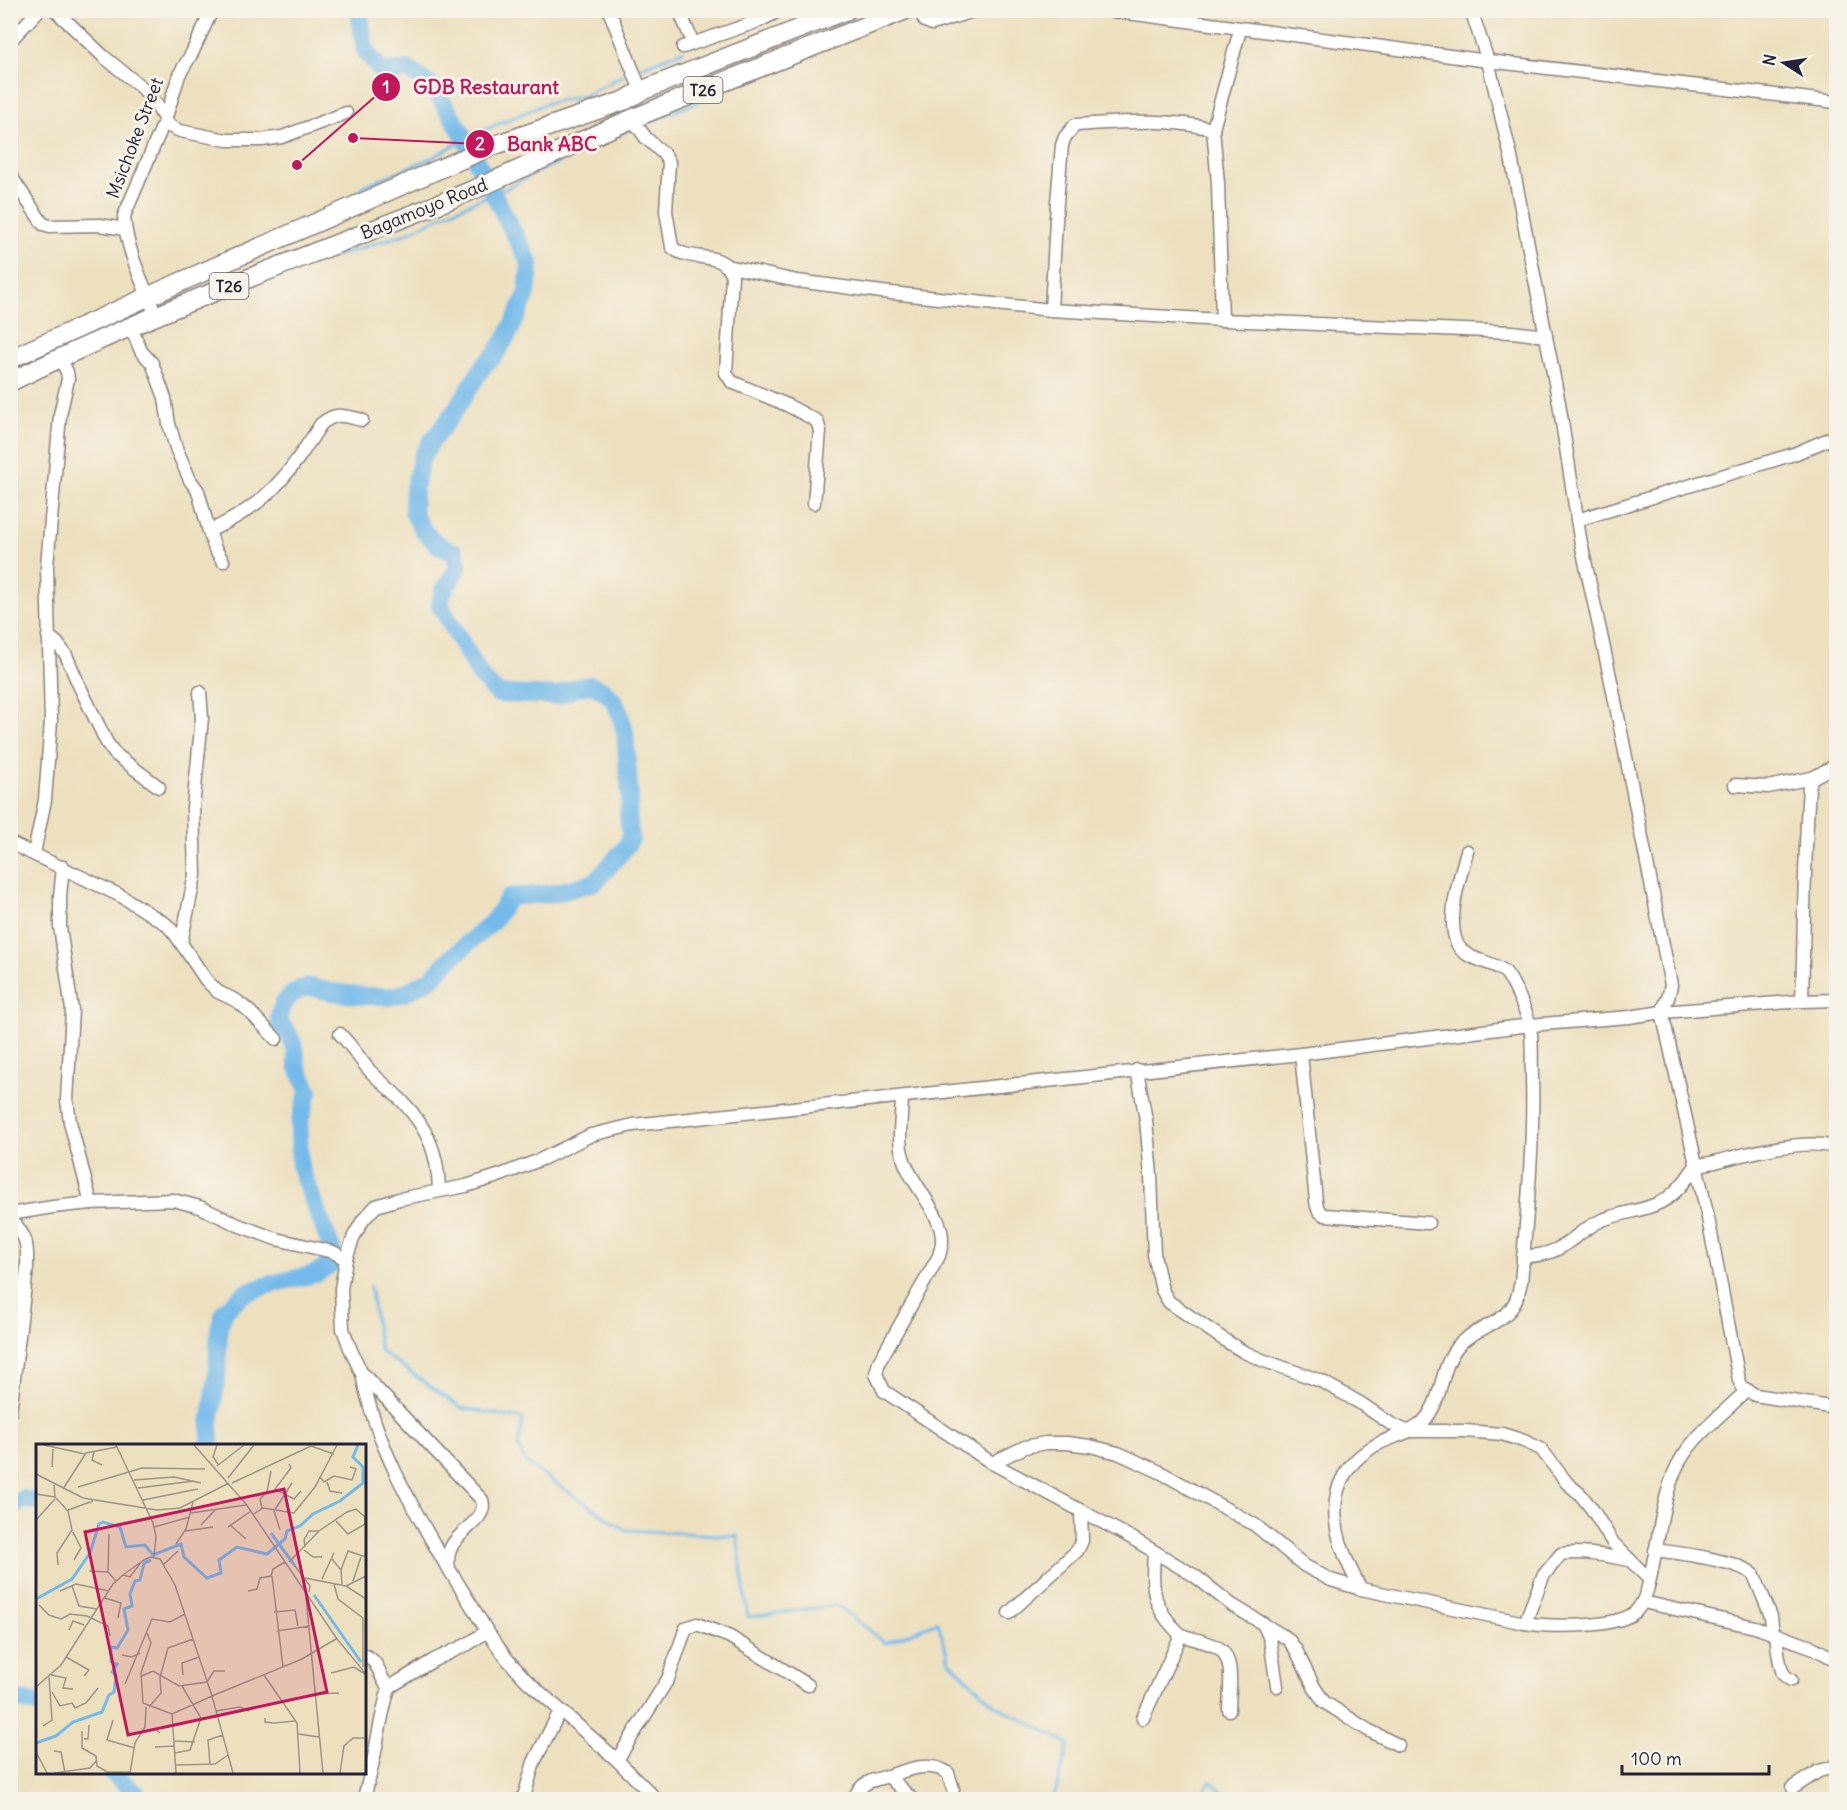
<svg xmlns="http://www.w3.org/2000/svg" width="1847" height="1810" viewBox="0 0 1847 1810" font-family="Delius,sans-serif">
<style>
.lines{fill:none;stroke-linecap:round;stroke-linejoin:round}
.stream{stroke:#73baea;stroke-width:3}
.river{stroke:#73baea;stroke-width:18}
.minor-casing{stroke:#88817d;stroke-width:15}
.highway-casing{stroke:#88817d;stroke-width:21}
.minor{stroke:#fff;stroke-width:12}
.highway{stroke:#fff;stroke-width:18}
.labels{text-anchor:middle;stroke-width:6;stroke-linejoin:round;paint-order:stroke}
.shield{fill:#f7f3e8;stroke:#62616f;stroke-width:1.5}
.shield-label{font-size:16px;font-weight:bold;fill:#22223b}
.street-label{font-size:18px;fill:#22223b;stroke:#f7f3e8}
.inset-river{fill:none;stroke:#73baea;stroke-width:3}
.inset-road{fill:none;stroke:#9c948a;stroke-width:1.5}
.view{fill:#c2185b;fill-opacity:0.15;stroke:#c2185b;stroke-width:3}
.inset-edge{fill:none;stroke:#22223b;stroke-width:3}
.leader{fill:none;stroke:#c2185b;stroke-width:2}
.callout-dot{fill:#c2185b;stroke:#f7f3e8;stroke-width:2}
.mark-label{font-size:18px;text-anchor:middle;font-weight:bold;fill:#fff}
.callout-label{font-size:20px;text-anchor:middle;font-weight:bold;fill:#c2185b;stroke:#f7f3e8;stroke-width:6;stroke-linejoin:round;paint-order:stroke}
</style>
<rect width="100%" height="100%" fill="#f7f3e8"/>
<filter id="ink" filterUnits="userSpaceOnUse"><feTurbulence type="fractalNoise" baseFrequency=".0167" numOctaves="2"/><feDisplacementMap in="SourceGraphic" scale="12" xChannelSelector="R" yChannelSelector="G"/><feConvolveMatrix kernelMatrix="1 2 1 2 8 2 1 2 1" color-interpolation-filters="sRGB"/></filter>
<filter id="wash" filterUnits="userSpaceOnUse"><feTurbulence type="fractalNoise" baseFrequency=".008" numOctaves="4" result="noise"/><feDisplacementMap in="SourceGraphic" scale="24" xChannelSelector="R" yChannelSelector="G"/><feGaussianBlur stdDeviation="1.35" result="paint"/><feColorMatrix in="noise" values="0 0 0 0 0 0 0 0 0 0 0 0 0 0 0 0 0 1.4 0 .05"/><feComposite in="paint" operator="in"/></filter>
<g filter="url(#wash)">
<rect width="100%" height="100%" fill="#ede0bf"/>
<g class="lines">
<g class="stream">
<polyline points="636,69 683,51"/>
<polyline points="644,124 715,95"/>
<polyline points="355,196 364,186 434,157 466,138 547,103 584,96 630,72"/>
<polyline points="299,268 405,234 454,210 509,187 527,177 629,130"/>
<polyline points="370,1286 380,1351 461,1408 523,1419 518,1445 526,1463 625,1530 737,1536 748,1617 837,1605 885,1643 938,1622 949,1661 995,1705 1069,1744 1053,1800"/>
<polyline points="1200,1800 1210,1781 1232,1800"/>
</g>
<g class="river">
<polyline points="210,1446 210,1423 217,1378 219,1327 225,1310 245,1293 271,1284 315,1274 333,1263 333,1252 300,1167 299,1135 300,1120 309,1091 297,1066 295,1048 288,1033 280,1024 279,1016 283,1004 290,996 300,989 310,987 331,992 364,996 381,996 389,997 404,993 431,979 447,962 493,921 509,897 555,893 595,882 625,848 631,839 628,816 630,799 625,732 620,714 614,701 603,690 591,685 578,687 557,696 498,694 481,677 440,605 443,591 458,568 455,552 440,546 424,532 413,512 414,488 422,457 431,442 452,415 484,365 495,355 508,335 527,294 530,264 461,131 434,88 409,70 383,73 365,51 359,10"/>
<polyline points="10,1510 23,1499 38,1502"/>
<polyline points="10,1698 38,1704"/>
<polyline points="111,1772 144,1800"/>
</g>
</g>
</g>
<g filter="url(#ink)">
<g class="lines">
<defs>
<g id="minor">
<polyline points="55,10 103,56 140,86 155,102 165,120 171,127 180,131 227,140 262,140 282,137 346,113"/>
<polyline points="609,10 641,91"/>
<polyline points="679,10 693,43"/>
<polyline points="919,10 925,21 932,24 976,10"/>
<polyline points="1105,10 1488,61 1836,102"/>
<polyline points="10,41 39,10"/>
<polyline points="683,47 759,21 781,10"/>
<path d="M632,119L646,138L665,155L669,162L666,211L672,247C689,264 724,248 732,276L726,373L732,382L787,405L817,421L820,431L814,503"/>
<polyline points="10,175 43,224 50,226 100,225 125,229"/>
<polyline points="727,266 797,281 882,292 1051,310 1222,320 1512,332 1546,336"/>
<path d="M1051,310L1057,202L1062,145L1065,137L1075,125C1124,122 1166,118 1213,129"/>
<path d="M156,316C144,285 126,250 124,216L165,120L179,75L192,53L212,10"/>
<polyline points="1222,320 1218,183 1213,129 1240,30"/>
<polyline points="131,327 141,351 152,363 165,398 169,424 176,448 190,480 198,491 209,531 215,549 223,561"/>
<polyline points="1577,520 1794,454 1836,436"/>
<path d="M209,531C268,504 287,477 321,424C337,411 344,416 362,420"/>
<polyline points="48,636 57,643 66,655 78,683 107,743 115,754 159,787"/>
<polyline points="1735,785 1768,787 1812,778"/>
<polyline points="10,843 121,896 166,924 175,934 206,980 218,992 237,1001 249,1011 276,1039"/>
<polyline points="34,853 45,800 51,721 47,566 60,415 68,379 67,372 60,357"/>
<polyline points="63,867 60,896 60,927 72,1010 67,1100 70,1122 91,1203"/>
<polyline points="181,943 195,875 193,808 202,718 200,692"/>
<polyline points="1836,1000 1802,1001 1662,1012 1708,1218 1739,1380 1742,1387 1755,1395 1836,1408"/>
<path d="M1802,1001C1804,929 1804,858 1809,787L1812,778L1836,765"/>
<path d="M340,1034C351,1045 359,1058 369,1070C380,1081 392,1091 403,1102C428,1129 438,1153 439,1190"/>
<path d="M1301,1054L1316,1201C1317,1208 1318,1212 1325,1215L1428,1223"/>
<polyline points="1137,1070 1146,1120 1151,1175 1154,1255 1162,1290 1169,1302 1226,1341 1244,1352 1262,1360 1321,1381 1360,1403 1391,1424 1407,1431 1465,1431 1502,1434 1524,1441 1541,1449 1567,1483 1580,1494 1592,1509 1613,1543 1649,1579"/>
<path d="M902,1097C902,1116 897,1139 903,1157C910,1184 944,1214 942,1242C942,1246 940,1251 939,1256L879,1362L876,1374L884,1391L992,1463L1130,1537L1195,1576L1232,1605L1288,1639L1296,1650L1314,1687L1324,1702L1368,1730L1398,1745"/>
<polyline points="10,1214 53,1207 91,1203 173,1200 200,1207 238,1225 276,1239 333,1252 346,1259"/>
<path d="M10,1218C27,1236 28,1245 27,1268L10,1412"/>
<path d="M1523,1256C1563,1257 1569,1236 1600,1221C1620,1212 1642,1212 1661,1202C1673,1196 1680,1187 1688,1177C1690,1174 1693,1168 1697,1166C1702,1164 1709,1163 1715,1162C1744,1154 1808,1137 1836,1148"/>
<path d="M362,1374C375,1443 411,1505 446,1565"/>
<path d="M992,1463L1025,1447L1045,1443H1067L1090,1446L1118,1453L1160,1472L1255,1525L1305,1566L1331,1580L1361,1589L1525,1623C1549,1627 1621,1629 1637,1610C1649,1596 1651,1571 1655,1554C1660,1527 1664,1499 1674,1473C1687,1440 1722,1415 1747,1390"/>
<path d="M1655,1550C1677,1553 1739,1560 1754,1575L1771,1616L1773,1634"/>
<path d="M1361,1589C1334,1541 1316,1484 1371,1448C1386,1437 1410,1435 1423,1422C1443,1401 1440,1368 1457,1347C1472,1328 1502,1326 1514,1304C1518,1298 1519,1289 1521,1282C1527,1214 1534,1145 1532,1076C1531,1060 1533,1042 1530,1026C1528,1015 1512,979 1505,972C1491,959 1463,962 1456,941C1447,916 1460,877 1467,851"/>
<polyline points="1643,1602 1755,1627 1814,1648 1836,1660"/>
<polyline points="1009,1613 1077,1551 1082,1541 1081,1511"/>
<polyline points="1263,1623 1270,1639 1277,1686"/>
<path d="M1525,1623L1543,1576L1561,1554C1585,1551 1607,1556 1630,1560"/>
<path d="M1181,1635C1192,1639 1206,1641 1217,1647C1236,1657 1229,1692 1229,1710"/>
<path d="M1777,1636C1776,1643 1780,1667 1783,1673C1785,1677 1788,1678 1791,1680"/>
<path d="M364,1655C378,1661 378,1671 385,1683L393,1685L434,1660L468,1644L487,1631"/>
<path d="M1143,1718L1181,1635C1151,1607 1152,1590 1154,1552"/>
<polyline points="617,1760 668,1679 686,1628 697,1624 730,1637 808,1685"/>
<polyline points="888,1776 913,1800"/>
<polyline points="1793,1788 1819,1771 1831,1768 1836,1765"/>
<path d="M363,1800C376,1762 378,1722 390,1685"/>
<polyline points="523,1800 534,1762 560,1711"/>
<path d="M657,1800L617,1760L526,1680L507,1659L487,1631L449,1569C441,1531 490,1526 482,1500L361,1372L350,1348L343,1329L341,1289L346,1259L354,1236L363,1220L376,1206L399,1199L466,1186L501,1175L542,1159L591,1135L633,1125L1301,1054L1530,1025L1629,1017L1662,1012L1668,998L1671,985L1612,686L1580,538L1559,403L1511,157L1488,61L1471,10"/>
<path d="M853,1800C857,1792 861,1785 869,1782C875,1779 882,1778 888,1776C907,1770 930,1760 948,1773L953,1789"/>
</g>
<g id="highway">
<polyline points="10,359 185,280 492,146 626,100 641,91 847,10"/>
<path d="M10,382C153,311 304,258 451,199C513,174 573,144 634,118C724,81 815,46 906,10"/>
</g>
</defs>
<use href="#minor" class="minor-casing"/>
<use href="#highway" class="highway-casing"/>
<use href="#minor" class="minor"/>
<use href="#highway" class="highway"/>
</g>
</g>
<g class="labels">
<g class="shield">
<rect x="683.5" y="77" width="39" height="26" rx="4.5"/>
<rect x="209.5" y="273" width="39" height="26" rx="4.5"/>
</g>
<g class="shield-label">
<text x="703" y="96">T26</text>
<text x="229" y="292">T26</text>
</g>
<g class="street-label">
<text transform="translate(135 138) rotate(-69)" y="6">Msichoke Street</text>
<text transform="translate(424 209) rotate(-22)" y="6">Bagamoyo Road</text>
</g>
</g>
<g transform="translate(36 1444)">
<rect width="330" height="330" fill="#ede0bf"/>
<path class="inset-river" d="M235,89L259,122M278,151L325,218M0,155L36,135L54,109L63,80L67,78L84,83L90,103L109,101L117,111L145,100L148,113L171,134L185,129L183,116L201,103L231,110L249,95L251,87L264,82L277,70L304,57L327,39V23L317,13L322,1M0,299L20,292L37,278L66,268L73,251L78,248L80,232L76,228L81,220L75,218V203L81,204L92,186L88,165L96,162L94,150L99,137L104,136L108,119L115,116"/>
<path class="inset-road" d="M8,1L49,10M80,1L117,79L120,92L118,113M158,1L210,60L301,195L330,230M181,1L177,13L182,20M58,8L56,16L66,21M253,20L255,24L239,45L258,55L265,47M181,22L208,1M16,23L17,5M0,30L47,54L121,66L144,64L193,39M284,33L288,38L298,32L316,36L320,25L314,23M192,34L218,1M98,36L138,33L165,39M291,38L294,47L306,49M196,39L275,2L298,10M18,41L19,53L32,67L36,86L21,109L22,121M42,43L106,24L169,25M102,44L158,37M27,45L50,9L81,3M0,50L19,53M107,56L162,45M226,64L224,55L231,48L235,27M32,66L57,57M155,69L210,61M218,70L227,64L258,69L279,43L301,1M0,76L19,55M300,77L312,90L329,80V74M89,80L114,75M165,81L179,66M194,81L210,95M118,83L154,73M192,83L215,67M244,86L238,67L256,39M149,87L177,83M37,88L45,104L38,116M73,90L72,128L80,137M140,100L150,85L157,58M269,103L268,96L273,87H283M268,106L277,113H286M296,115L305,126L306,141M253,118L283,87L311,68L320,65L330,74M127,121L142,107M259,122L274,142L273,148M305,126L312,107L330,113M53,127L72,128M87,131L105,118M236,132L247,223M269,134L310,142L330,155M286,135L298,109M317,137L325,113M298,140L302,155L327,174V223M36,142L43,162L61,165M310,142L330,132M24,147L40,140L73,147M212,147L221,145L224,134L235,132L237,125L249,118M69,154L85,159L82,174M270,154L287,329M3,161L13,171L25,175L34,170L51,172L72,182L74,192M238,168L259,166L262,182M33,186L37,177L48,181M241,187L274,182M111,189L115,199L105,229L107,259L136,270M86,211L96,213L104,209M30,213L53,226L48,232M295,229L318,223L329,230M15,231L30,234L27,244L37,245M147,231L146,219L163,213M228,231L261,279L264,329M106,232L117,227L143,242L171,238L178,227H189M89,240L116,175L134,178L149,170M0,243L25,221L77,140L87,131L94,133L106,117L114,113L124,115L139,141L176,252L266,215L300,195M16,248L24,262L36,259L39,264L50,259L62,244M280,250L303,249M113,263L125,249L124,233L132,204L157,195M180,267L204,263L213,267M229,274V278L238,279L259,277M77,276L71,296L99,304M7,282L16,276L13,233M46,287V304L60,312L61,322L73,329M124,289L119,285L136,282M262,290L283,293M48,295H52L53,281M137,297L159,298M119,303L138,302M18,307L25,308L29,329M0,308L11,329M139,309L154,306L165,274L146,242M174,320L172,296L187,291M140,321L179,320L192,311M71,328H94M19,329L54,324L61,316M94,329L99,299L109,283L110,263M140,329L136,270L176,252L197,329M304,329L308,302L317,294H330"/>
<path class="view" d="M248,45L291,248L92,291L49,88Z"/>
<rect width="330" height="330" class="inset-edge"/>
</g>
<path class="leader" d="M297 165L386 87M353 138L480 144"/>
<g class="callout-dot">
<circle cx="297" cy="165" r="6"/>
<circle cx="353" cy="138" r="6"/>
<circle cx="386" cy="87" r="15"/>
<circle cx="480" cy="144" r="15"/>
</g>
<g class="mark-label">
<text x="386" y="93">1</text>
<text x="480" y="150">2</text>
</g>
<g class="callout-label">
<text x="486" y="94">GDB Restaurant</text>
<text x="552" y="151">Bank ABC</text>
</g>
<rect width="1847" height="1810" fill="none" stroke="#f7f3e8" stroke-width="36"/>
<g transform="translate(1784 63) rotate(282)" stroke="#f7f3e8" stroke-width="4.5" paint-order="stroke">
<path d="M0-4.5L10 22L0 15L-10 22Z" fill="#22223b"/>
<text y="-9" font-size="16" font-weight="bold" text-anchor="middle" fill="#22223b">N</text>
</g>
<path d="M1622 1765v9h147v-9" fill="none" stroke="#22223b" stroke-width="3"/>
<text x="1631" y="1765" font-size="18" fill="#22223b" stroke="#f7f3e8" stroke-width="4.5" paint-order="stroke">100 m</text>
</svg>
